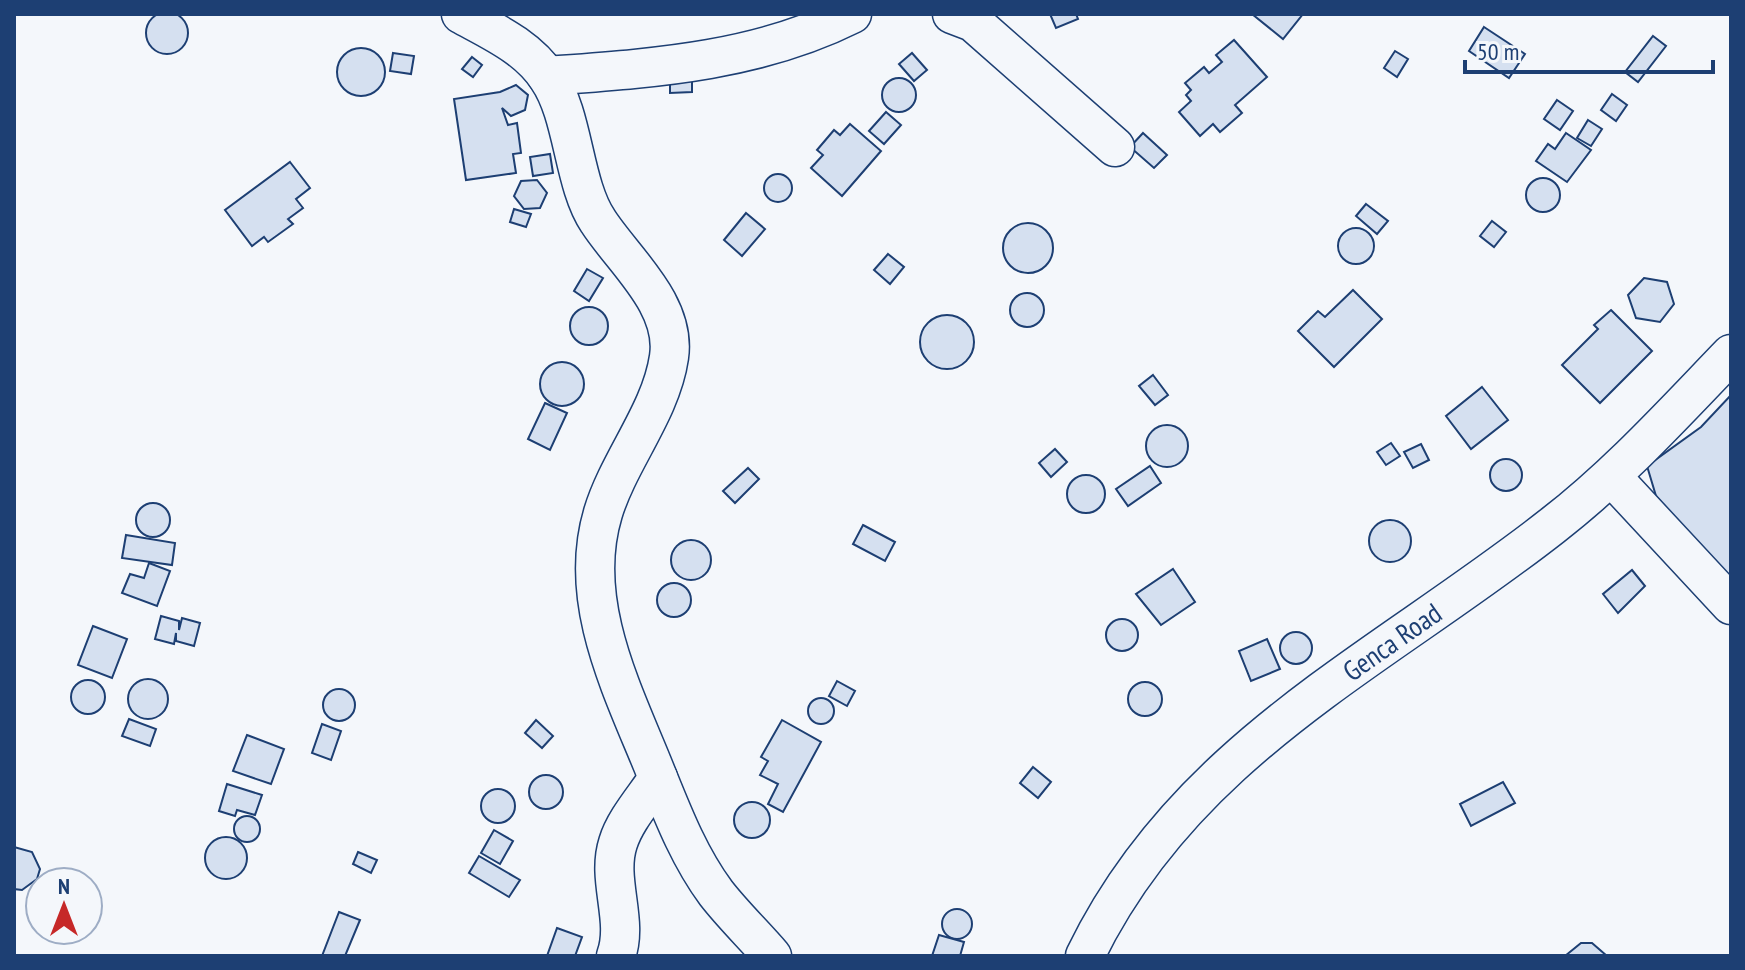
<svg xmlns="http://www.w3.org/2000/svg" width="1745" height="970" viewBox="0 0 1745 970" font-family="'PT Sans Narrow',sans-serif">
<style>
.building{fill:#d5e0f0;stroke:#1d3f73;stroke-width:2}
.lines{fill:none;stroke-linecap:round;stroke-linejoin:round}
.minor-casing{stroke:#1d3f73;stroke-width:41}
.minor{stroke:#f4f7fb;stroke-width:38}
.labels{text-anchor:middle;stroke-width:6;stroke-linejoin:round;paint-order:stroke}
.street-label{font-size:28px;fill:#1d3f73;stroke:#f4f7fb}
</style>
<rect width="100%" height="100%" fill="#f4f7fb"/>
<g class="building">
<circle cx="167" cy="33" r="21"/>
<polygon points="1050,14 1076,14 1078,19 1056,28"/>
<polygon points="1252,14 1303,14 1283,39"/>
<polygon points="1484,27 1525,54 1509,78 1469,51"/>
<polygon points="1653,36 1666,46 1638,82 1625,72"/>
<polygon points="1234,40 1267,77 1235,105 1242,113 1220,132 1213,124 1200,136 1179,112 1191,101 1186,95 1191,90 1185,83 1204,67 1209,73 1222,62 1216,55"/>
<circle cx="361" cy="72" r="24"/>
<polygon points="1395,51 1408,59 1397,77 1384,68"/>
<polygon points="393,53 414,56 411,74 390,71"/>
<polygon points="912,53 927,70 914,81 899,64"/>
<polygon points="472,57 482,65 473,77 462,69"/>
<polygon points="692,71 692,92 670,93 670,72"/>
<circle cx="899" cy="95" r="17"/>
<polygon points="516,85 528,95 525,110 511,116 502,108 508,125 517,123 521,153 513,154 516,173 466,180 454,99 500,92"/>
<polygon points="1612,94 1627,105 1616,121 1601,110"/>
<polygon points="1557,100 1573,111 1560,130 1544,119"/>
<polygon points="886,112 901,125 884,144 869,131"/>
<polygon points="1588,120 1602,129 1591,146 1577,138"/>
<polygon points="850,124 881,151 842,196 811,168 823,155 817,150 834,130 840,135"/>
<polygon points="1143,133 1167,155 1154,168 1130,147"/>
<polygon points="1566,133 1591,150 1567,182 1536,161 1548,144 1555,149"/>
<polygon points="550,154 553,173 533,176 530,157"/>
<polygon points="290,162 310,188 296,199 303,208 288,219 293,224 268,242 264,237 252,246 225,210"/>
<circle cx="778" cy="188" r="14"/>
<circle cx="1543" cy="195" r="17"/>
<polygon points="537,180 547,193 540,208 524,209 514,196 521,181"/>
<polygon points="1366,204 1388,221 1377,234 1356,216"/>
<polygon points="514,209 531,214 526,227 510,222"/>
<polygon points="746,213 765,229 742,256 724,240"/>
<polygon points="1492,221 1506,232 1494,247 1480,236"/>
<circle cx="1028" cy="248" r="25"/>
<circle cx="1356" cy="246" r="18"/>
<polygon points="888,254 904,267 890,284 874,270"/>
<polygon points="587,269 603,278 589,301 574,291"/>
<polygon points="1644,278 1667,282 1674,304 1660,322 1636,318 1628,295"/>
<polygon points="1353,290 1382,319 1334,367 1298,331 1318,311 1325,317"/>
<circle cx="1027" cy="310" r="17"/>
<circle cx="589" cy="326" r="19"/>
<polygon points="1611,310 1652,351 1600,403 1562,365 1598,329 1594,325"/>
<circle cx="947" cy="342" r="27"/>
<circle cx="562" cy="384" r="22"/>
<polygon points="1153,375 1168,395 1155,405 1139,386"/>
<polygon points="1482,387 1508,420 1471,449 1446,416"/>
<polygon points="1731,395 1731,588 1656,496 1647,466 1701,427"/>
<polygon points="545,403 567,413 550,450 528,439"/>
<circle cx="1167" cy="446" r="21"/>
<polygon points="1391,443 1400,456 1386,465 1377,452"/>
<polygon points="1421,444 1429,460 1413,468 1404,452"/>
<polygon points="1055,449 1067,462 1051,477 1039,463"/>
<circle cx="1506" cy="475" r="16"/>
<polygon points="1150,466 1161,483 1128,506 1116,489"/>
<polygon points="748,468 759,479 735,503 723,491"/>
<circle cx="1086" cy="494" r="19"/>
<circle cx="153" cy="520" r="17"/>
<circle cx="1390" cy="541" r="21"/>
<polygon points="863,525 895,542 885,561 853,544"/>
<polygon points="126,535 175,543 172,565 122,558"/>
<circle cx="691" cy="560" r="20"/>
<polygon points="149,563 170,571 157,606 122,593 130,574 144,578"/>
<polygon points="1173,569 1195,602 1161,625 1136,594"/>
<polygon points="1632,570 1645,586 1618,613 1603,594"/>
<circle cx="674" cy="600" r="17"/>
<polygon points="161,616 179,621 179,630 182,618 200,623 194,646 176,641 176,633 174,644 155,639"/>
<circle cx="1122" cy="635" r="16"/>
<polygon points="93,626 127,639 112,678 78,665"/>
<circle cx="1296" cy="648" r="16"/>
<polygon points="1267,639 1280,669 1251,681 1239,651"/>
<circle cx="148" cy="699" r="20"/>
<circle cx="88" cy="697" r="17"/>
<polygon points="837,681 855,691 847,706 829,696"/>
<circle cx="1145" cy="699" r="17"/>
<circle cx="339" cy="705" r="16"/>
<circle cx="821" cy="711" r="13"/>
<polygon points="129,719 156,729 150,746 122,736"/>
<polygon points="536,720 553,736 542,748 525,733"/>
<polygon points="782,720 821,742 783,812 768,804 778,784 760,775 768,761 761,757"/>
<polygon points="322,724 341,731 331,760 312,753"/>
<polygon points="247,735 284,749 271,784 233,771"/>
<polygon points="1033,767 1051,782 1038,798 1020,783"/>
<circle cx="546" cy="792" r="17"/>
<polygon points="1503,782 1515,803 1471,826 1460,804"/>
<polygon points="227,784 262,795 255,815 237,810 235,816 219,811"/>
<circle cx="498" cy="806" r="17"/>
<circle cx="752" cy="820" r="18"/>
<circle cx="247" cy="829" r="13"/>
<polygon points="494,830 513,841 500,864 481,853"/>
<circle cx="226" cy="858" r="21"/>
<polygon points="14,847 32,852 40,869 37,879 22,890 14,889"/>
<polygon points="358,852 377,860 371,873 353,864"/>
<polygon points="479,856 520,880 509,897 469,873"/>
<circle cx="957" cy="924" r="15"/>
<polygon points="339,912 360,920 345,956 322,956"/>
<polygon points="557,928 582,937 575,956 547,956"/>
<polygon points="939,935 964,942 960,956 932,956"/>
<polygon points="1581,943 1592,943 1607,956 1565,956"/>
</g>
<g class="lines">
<defs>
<g id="minor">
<path d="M461,14C492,31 528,47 548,78C574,115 573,184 598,221C623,260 677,304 669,357C661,412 619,460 603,513C577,599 620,685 652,763C670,807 687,854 716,893C733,915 754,935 772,956"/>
<polyline points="952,14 973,22 1115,147"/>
<path d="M547,76C653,68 756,62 852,14"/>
<polyline points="1612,477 1731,605"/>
<path d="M616,956C629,920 606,880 618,843C625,820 645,798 658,778"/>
<path d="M1085,956C1185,749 1380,661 1552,526C1618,475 1673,414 1731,354"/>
</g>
</defs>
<use href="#minor" class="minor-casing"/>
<use href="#minor" class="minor"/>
</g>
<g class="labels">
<g class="street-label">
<text transform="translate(1392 642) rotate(-35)" y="10">Genca Road</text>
</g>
</g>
<rect width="1745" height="970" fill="none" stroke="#1d3f73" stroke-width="32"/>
<g transform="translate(64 906)"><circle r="38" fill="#f4f7fb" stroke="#9eadc5" stroke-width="2"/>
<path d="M0-6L14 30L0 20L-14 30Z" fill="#c62828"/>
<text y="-12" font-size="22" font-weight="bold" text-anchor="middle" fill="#1d3f73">N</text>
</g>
<path d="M1465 60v12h248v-12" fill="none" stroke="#1d3f73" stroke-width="4"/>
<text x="1477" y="60" font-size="24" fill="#1d3f73" stroke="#f4f7fb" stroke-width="6" paint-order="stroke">50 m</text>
</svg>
